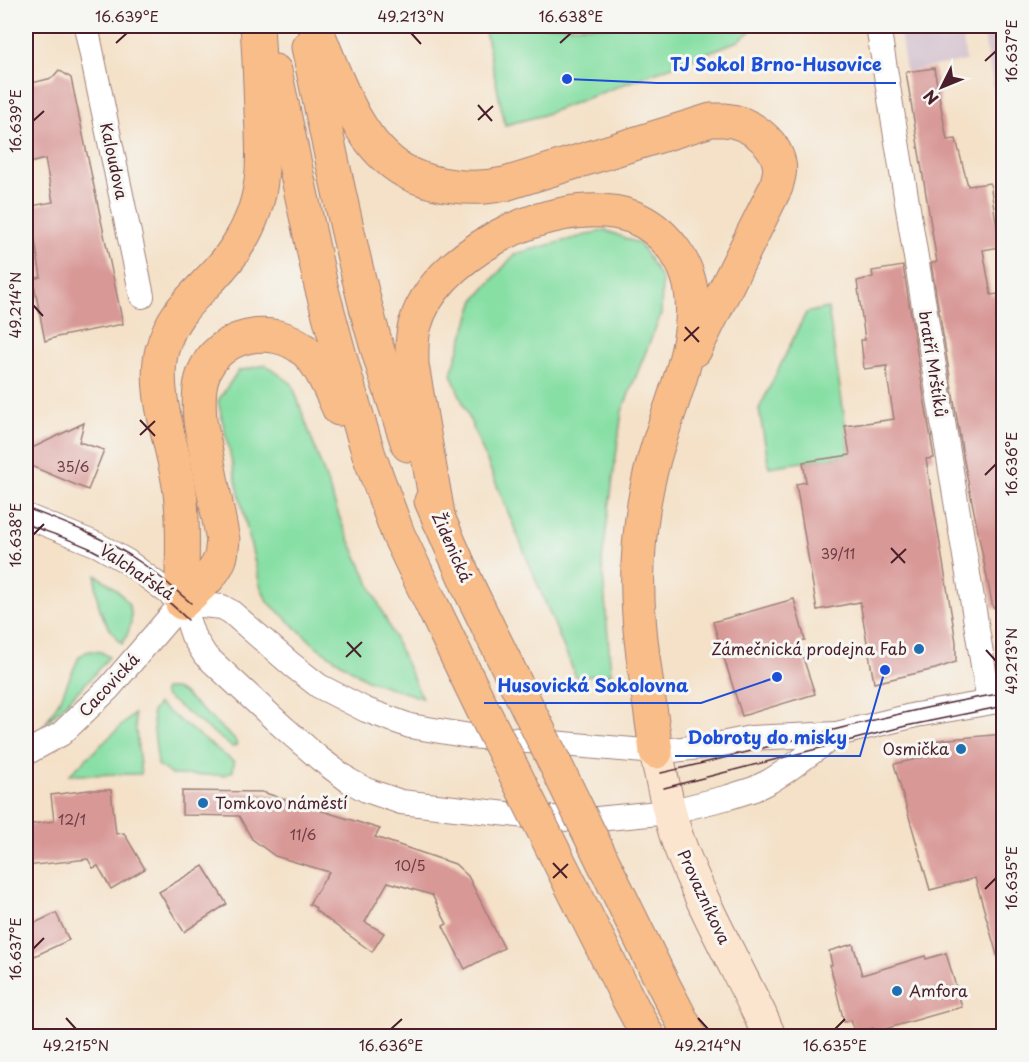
<svg xmlns="http://www.w3.org/2000/svg" width="1029" height="1062" viewBox="0 0 1029 1062" font-family="'Playpen Sans',sans-serif">
<style>
.industrial{fill:#d1bdcb}
.green{fill:#87dfa4;stroke:#687f68;stroke-width:1.5}
.building{fill:#d89896}
.lines{fill:none;stroke-linecap:round;stroke-linejoin:round}
.street-casing{stroke:#9f807a;stroke-width:26}
.secondary-casing{stroke:#9f807a;stroke-width:35}
.highway-casing{stroke:#9f807a;stroke-width:35}
.street{stroke:#fff;stroke-width:24}
.secondary{stroke:#fce5cf;stroke-width:33}
.highway{stroke:#f8bd88;stroke-width:33}
.tram{stroke:#4a1f2b;stroke-width:1.5}
.highway-bridge-casing{stroke:#9f807a;stroke-width:35;stroke-linecap:butt}
.highway-bridge{stroke:#f8bd88;stroke-width:33}
.ticks{fill:none;stroke:#4a1f2b;stroke-width:2}
.poi-dot{fill:#1f6fb2;stroke:#f6f6f2;stroke-width:2}
.labels{text-anchor:middle;stroke-width:6;stroke-linejoin:round;paint-order:stroke}
.number-label{font-size:14px;fill:#6e3d46}
.street-label{font-size:16px;fill:#4a1f2b;stroke:#f6f6f2}
.poi-label{font-size:16px;fill:#4a1f2b;stroke:#f6f6f2;text-anchor:end}
.leader{fill:none;stroke:#1d4ed8;stroke-width:2}
.callout-dot{fill:#1d4ed8;stroke:#f6f6f2;stroke-width:2}
.callout-label{font-size:18px;text-anchor:middle;font-weight:bold;fill:#1d4ed8;stroke:#f6f6f2;stroke-width:6;stroke-linejoin:round;paint-order:stroke}
.neatline{fill:none;stroke:#4a1f2b;stroke-width:2}
.ticks-label{font-size:15px;text-anchor:middle;fill:#4a1f2b}
</style>
<rect width="100%" height="100%" fill="#f6f6f2"/>
<filter id="ink" filterUnits="userSpaceOnUse"><feTurbulence type="fractalNoise" baseFrequency=".0167" numOctaves="2"/><feDisplacementMap in="SourceGraphic" scale="12" xChannelSelector="R" yChannelSelector="G"/><feConvolveMatrix kernelMatrix="1 2 1 2 8 2 1 2 1" color-interpolation-filters="sRGB"/></filter>
<filter id="wash" filterUnits="userSpaceOnUse"><feTurbulence type="fractalNoise" baseFrequency=".008" numOctaves="4" result="noise"/><feDisplacementMap in="SourceGraphic" scale="24" xChannelSelector="R" yChannelSelector="G"/><feGaussianBlur stdDeviation="1.35" result="paint"/><feColorMatrix in="noise" values="0 0 0 0 0 0 0 0 0 0 0 0 0 0 0 0 0 1.4 0 .05"/><feComposite in="paint" operator="in"/></filter>
<g filter="url(#wash)">
<rect width="100%" height="100%" fill="#f4e1c8"/>
<g class="industrial">
<polygon points="899,26 961,26 966,61 939,65 906,72"/>
<polygon points="982,26 1003,26 1003,139"/>
</g>
<g class="green">
<polygon points="484,26 752,26 753,29 738,41 540,116 505,125"/>
<polygon points="605,230 640,244 662,280 661,314 622,411 602,561 611,675 576,677 451,374 475,300 515,254"/>
<polygon points="828,308 850,455 769,467 759,409 806,313"/>
<polygon points="266,365 292,384 342,524 422,698 367,680 317,647 267,601 260,585 218,401 238,371"/>
<path d="M96,575C124,593 144,609 122,644C102,622 95,604 96,575Z"/>
<polygon points="91,651 101,652 109,657 91,678 45,724 61,698 79,657 86,652"/>
<polygon points="164,689 175,689 183,693 235,740 237,745 232,747 164,695"/>
<polygon points="158,704 234,762 233,771 225,775 172,775 158,765 152,712"/>
<polygon points="134,714 141,774 69,775"/>
</g>
<g id="blocks">
<g class="building">
<polygon points="934,68 947,140 956,139 968,186 990,183 1000,247 983,250 991,295 998,294 1001,315 996,316 1004,359 1004,491 998,492 1004,520 1004,607 993,608 964,461 931,263 937,262 906,72"/>
<polygon points="59,70 71,78 123,324 57,337 45,341 33,279 41,277 33,229 26,230 26,207 53,202 45,159 26,164 26,139 34,137 30,108 32,83 52,78"/>
<polygon points="903,266 934,458 926,459 956,642 956,662 935,669 874,683 860,602 817,610 796,484 806,482 803,462 850,455 845,426 894,419 886,370 887,366 864,369 861,340 865,340 857,281 873,277 872,271"/>
<polygon points="84,423 79,442 104,450 88,490 26,464 26,451"/>
<polygon points="794,599 805,640 798,642 815,694 742,716 713,622"/>
<polygon points="1004,734 1004,954 997,955 975,878 930,890 894,764 922,758 919,743 949,739"/>
<polygon points="89,790 111,790 116,834 124,833 145,869 111,889 98,866 93,868 88,859 26,866 26,825 54,821 51,795"/>
<polygon points="182,791 262,792 380,829 375,837 455,864 468,876 504,948 465,969 443,926 447,924 432,895 388,882 365,922 384,933 372,952 315,910 316,908 309,904 329,872 275,856 252,839 239,816 182,815"/>
<polygon points="203,866 227,904 184,932 159,892"/>
<polygon points="56,913 69,940 26,960 26,927"/>
<polygon points="853,944 862,975 925,956 926,959 946,953 962,1007 874,1032 873,1028 855,1033 851,1020 844,1022 830,965 832,965 829,951"/>
</g>
</g>
</g>
<g filter="url(#ink)">
<use href="#blocks" fill-opacity="0" stroke="#9f807a" stroke-width="1.5"/>
<g class="lines">
<defs>
<g id="street">
<polyline points="86,26 142,296"/>
<polyline points="878,26 989,702"/>
<polyline points="26,516 98,545 128,562 182,603"/>
<polyline points="182,603 222,607 231,612 292,665 319,686 366,710 410,726 470,736 656,752 716,745 751,738 837,734 916,715 1004,700"/>
<polyline points="182,603 193,636 205,655 283,727 320,759 348,780 366,790 401,802 535,817 587,820 669,812 729,797 754,789 770,781 786,771 837,734"/>
<polyline points="26,753 61,734 109,688 182,603"/>
</g>
<path id="secondary" d="M656,752C663,782 668,812 678,841C700,901 732,958 760,1015L769,1036"/>
<g id="highway">
<path d="M315,26C336,75 356,145 406,172C414,177 423,179 432,182C456,188 481,189 505,184L711,120C716,120 721,120 725,120C748,122 774,140 779,163C781,171 778,179 776,187L695,350"/>
<path d="M308,47C328,139 346,232 370,323C381,364 395,404 408,445"/>
<polyline points="275,71 321,286 349,389 369,455 398,534 433,607"/>
<polyline points="431,501 470,590"/>
<path d="M439,520L412,365C412,352 411,338 415,325C426,285 462,257 497,237C534,217 591,202 633,217C648,223 662,234 672,247C721,307 669,399 653,463C645,491 641,520 639,548C633,617 648,684 656,752"/>
<path d="M182,603C181,567 185,529 180,493C175,449 151,393 162,350C174,304 206,290 231,255C266,207 264,168 261,112C260,83 259,54 257,26"/>
<path d="M182,603C196,590 213,577 220,559C222,554 222,547 223,540L200,421C199,405 198,389 203,375C217,334 273,323 304,350C320,363 330,390 339,409"/>
<polyline points="660,978 690,1036"/>
<polyline points="626,995 648,1036"/>
</g>
</defs>
<use href="#street" class="street-casing"/>
<use href="#secondary" class="secondary-casing"/>
<use href="#highway" class="highway-casing"/>
<use href="#street" class="street"/>
<use href="#secondary" class="secondary"/>
<use href="#highway" class="highway"/>
<g class="tram">
<path d="M26,508C65,523 104,537 140,562C158,574 174,589 191,603"/>
<path d="M26,524C47,532 70,539 91,549C127,567 159,591 188,620"/>
<path d="M661,773C775,747 888,712 1004,693"/>
<polyline points="664,788 906,726 1004,706"/>
</g>
<defs>
<g id="highway-bridge">
<polyline points="470,590 660,978"/>
<polyline points="433,607 480,704 626,995"/>
</g>
</defs>
<use href="#highway-bridge" class="highway-bridge-casing"/>
<use href="#highway-bridge" class="highway-bridge"/>
</g>
</g>
<path class="ticks" d="M411,33L421,44M116,43L127,33M560,43L571,33M985,61L996,51M478,105L492,121M478,120L493,106M33,121L44,111M33,305L43,316M685,327L699,342M684,341L699,327M140,420L155,436M140,435L155,421M985,475L996,464M33,535L44,524M891,548L905,563M891,563L906,549M347,642L361,657M986,650L996,661M346,657L362,642M553,863L567,878M553,878L568,864M985,889L996,878M33,949L44,938M66,1018L76,1029M698,1018L708,1029M391,1029L402,1019M835,1029L845,1019"/>
<g class="poi-dot">
<circle cx="919" cy="649" r="6"/>
<circle cx="961" cy="749" r="6"/>
<circle cx="203" cy="803" r="6"/>
<circle cx="897" cy="991" r="6"/>
</g>
<g class="labels">
<g class="number-label">
<text x="73" y="472">35/6</text>
<text x="838" y="559">39/11</text>
<text x="72" y="825">12/1</text>
<text x="303" y="840">11/6</text>
<text x="410" y="871">10/5</text>
</g>
<g class="street-label">
<text transform="translate(114 161) rotate(78)" y="6">Kaloudova</text>
<text transform="translate(933 364) rotate(81)" y="6">bratří Mrštíků</text>
<text transform="translate(452 547) rotate(66)" y="6">Židenická</text>
<text transform="translate(137 572) rotate(34)" y="6">Valchařská</text>
<text transform="translate(109 685) rotate(-47)" y="6">Cacovická</text>
<text transform="translate(704 897) rotate(65)" y="6">Provazníkova</text>
</g>
<g class="poi-label">
<text x="907" y="655">Zámečnická prodejna Fab</text>
<text x="949" y="755">Osmička</text>
<text x="215" y="809" text-anchor="start">Tomkovo náměstí</text>
<text x="909" y="997" text-anchor="start">Amfora</text>
</g>
</g>
<path class="leader" d="M567 79L657 83H896M777 677L701 703H484M885 670L860 756H675"/>
<g class="callout-dot">
<circle cx="567" cy="79" r="6"/>
<circle cx="777" cy="677" r="6"/>
<circle cx="885" cy="670" r="6"/>
</g>
<g class="callout-label">
<text x="776" y="71">TJ Sokol Brno-Husovice</text>
<text x="593" y="692">Husovická Sokolovna</text>
<text x="767" y="744">Dobroty do misky</text>
</g>
<rect width="1029" height="1062" fill="none" stroke="#f6f6f2" stroke-width="66"/>
<g transform="translate(942 87) rotate(227)" stroke="#f6f6f2" stroke-width="4.5" paint-order="stroke">
<path d="M0-4.5L10 22L0 15L-10 22Z" fill="#4a1f2b"/>
<text y="-9" font-size="16" font-weight="bold" text-anchor="middle" fill="#4a1f2b">N</text>
</g>
<rect x="33" y="33" width="963" height="996" class="neatline"/>
<g class="ticks-label">
<text x="127" y="22">16.639°E</text>
<text x="411" y="22">49.213°N</text>
<text x="571" y="22">16.638°E</text>
<text transform="translate(1012 51) rotate(-90)" y="5">16.637°E</text>
<text transform="translate(16 121) rotate(-90)" y="5">16.639°E</text>
<text transform="translate(16 305) rotate(-90)" y="5">49.214°N</text>
<text transform="translate(1012 464) rotate(-90)" y="5">16.636°E</text>
<text transform="translate(16 535) rotate(-90)" y="5">16.638°E</text>
<text transform="translate(1012 661) rotate(-90)" y="5">49.213°N</text>
<text transform="translate(1012 878) rotate(-90)" y="5">16.635°E</text>
<text transform="translate(16 949) rotate(-90)" y="5">16.637°E</text>
<text x="76" y="1051">49.215°N</text>
<text x="391" y="1051">16.636°E</text>
<text x="708" y="1051">49.214°N</text>
<text x="835" y="1051">16.635°E</text>
</g>
</svg>
